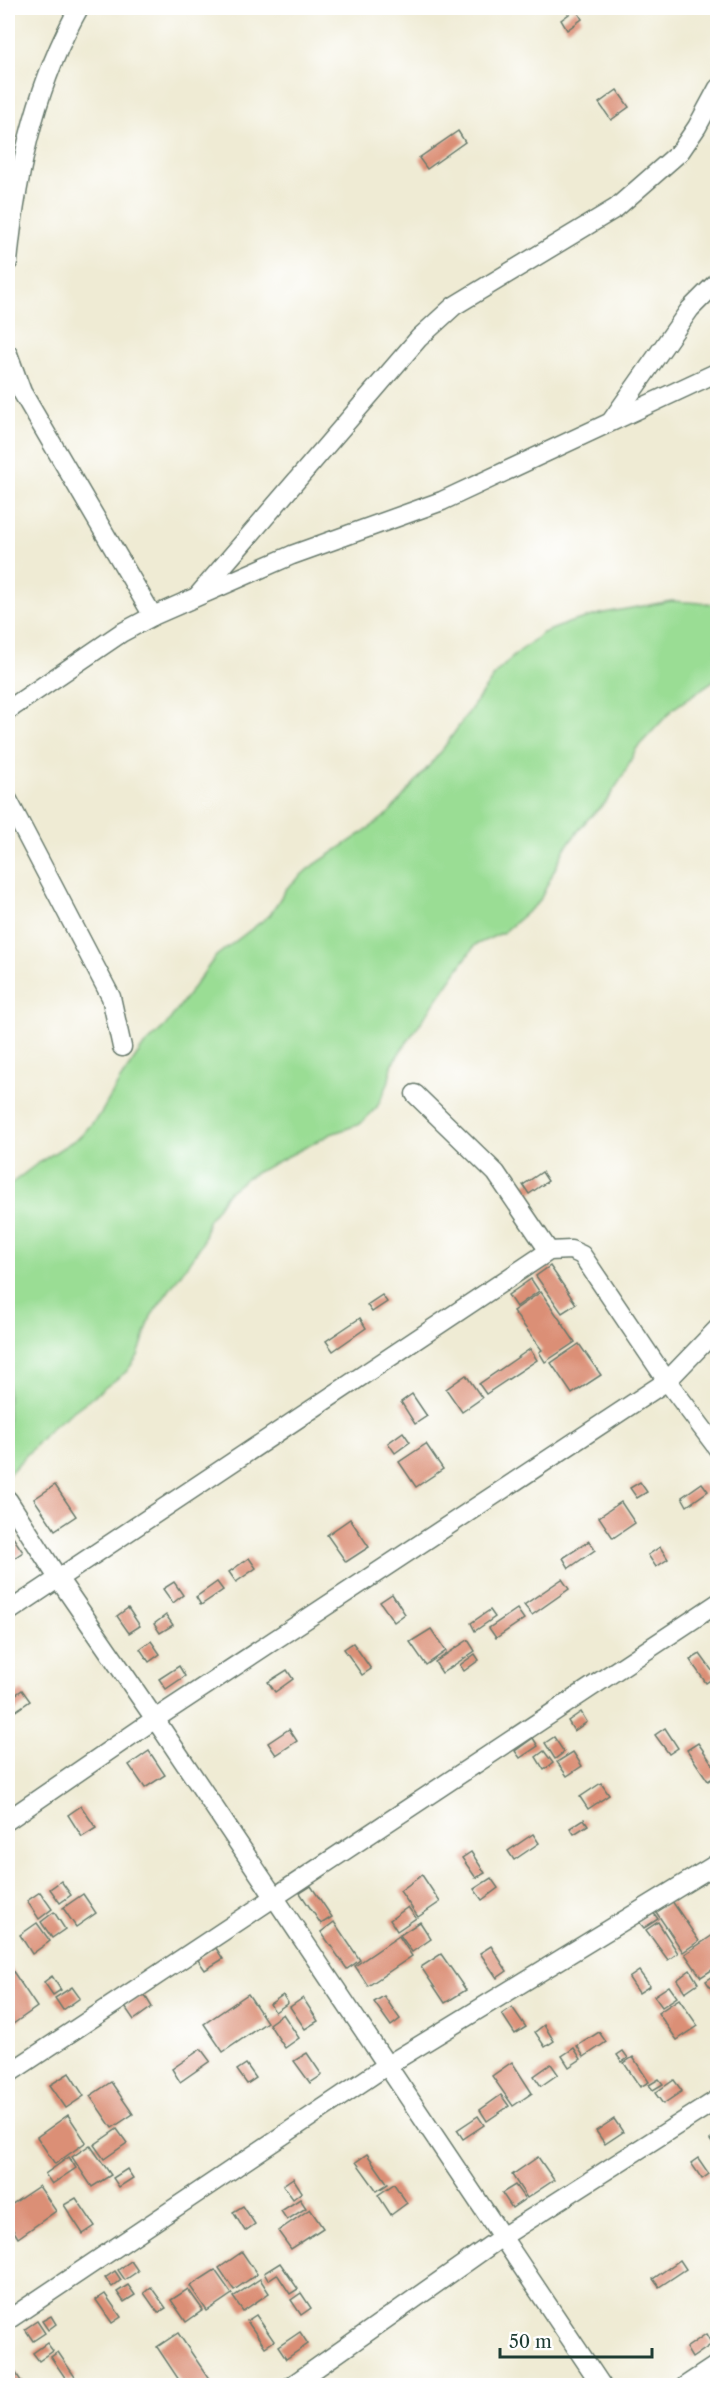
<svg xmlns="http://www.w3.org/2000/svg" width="725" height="2393" viewBox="0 0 725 2393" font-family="'Libre Caslon Text',serif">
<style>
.green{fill:#9add94;stroke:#5c8d64;stroke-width:1.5}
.building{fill:#db8f76}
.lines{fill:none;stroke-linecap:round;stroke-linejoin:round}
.minor-casing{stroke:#687a6c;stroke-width:21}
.minor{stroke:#fff;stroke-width:18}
</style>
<rect width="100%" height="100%" fill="#fff"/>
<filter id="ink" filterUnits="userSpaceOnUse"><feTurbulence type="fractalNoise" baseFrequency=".0167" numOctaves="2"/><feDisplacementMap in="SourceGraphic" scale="12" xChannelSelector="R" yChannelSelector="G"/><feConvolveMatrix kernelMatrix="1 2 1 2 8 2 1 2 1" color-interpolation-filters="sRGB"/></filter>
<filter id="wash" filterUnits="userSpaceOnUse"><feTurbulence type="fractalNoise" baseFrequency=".008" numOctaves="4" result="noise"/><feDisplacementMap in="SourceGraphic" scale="24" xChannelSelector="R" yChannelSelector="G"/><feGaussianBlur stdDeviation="1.35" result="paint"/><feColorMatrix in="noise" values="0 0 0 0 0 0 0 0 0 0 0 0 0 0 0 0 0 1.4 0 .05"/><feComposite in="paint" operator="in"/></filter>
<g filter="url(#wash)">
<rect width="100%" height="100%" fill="#efebd4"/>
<polygon class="green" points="671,601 717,604 717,678 673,709 636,749 623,776 605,803 587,820 565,848 539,902 504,932 475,945 393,1062 388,1084 377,1107 360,1124 331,1134 248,1177 227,1193 208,1221 202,1244 151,1316 138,1356 126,1372 52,1427 8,1475 8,1186 38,1163 81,1136 101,1113 120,1080 142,1048 166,1025 216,956 270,915 286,889 308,869 364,832 388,814 440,753 497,672 516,654 543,633 571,622 604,613"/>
<g id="blocks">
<g class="building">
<polygon points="576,9 582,19 567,30 561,20"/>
<polygon points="617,90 629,107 611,120 599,103"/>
<polygon points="458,131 465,142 427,169 419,158"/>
<polygon points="542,1172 548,1181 529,1194 523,1185"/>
<polygon points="550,1266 576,1304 562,1313 536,1276"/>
<polygon points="531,1279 539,1291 516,1307 508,1295"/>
<polygon points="541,1292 575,1342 545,1362 539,1352 542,1350 513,1311"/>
<polygon points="382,1295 387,1302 372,1312 367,1305"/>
<polygon points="360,1318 366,1328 333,1351 326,1341"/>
<polygon points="579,1344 601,1375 572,1394 551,1363"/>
<polygon points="530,1349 537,1360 486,1394 479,1384"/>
<polygon points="466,1375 482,1398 462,1412 446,1389"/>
<polygon points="412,1394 427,1416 415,1424 401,1402"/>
<polygon points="403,1432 410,1442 395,1453 388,1443"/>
<polygon points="426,1444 443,1469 416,1487 399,1462"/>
<polygon points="640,1482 647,1492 637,1498 630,1488"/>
<polygon points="702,1483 708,1491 687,1506 682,1497"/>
<polygon points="55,1485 76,1516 55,1530 34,1499"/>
<polygon points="621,1502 635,1523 613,1538 599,1517"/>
<polygon points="350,1519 369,1547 346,1562 327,1535"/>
<polygon points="8,1530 23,1552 11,1560 8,1554"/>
<polygon points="589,1541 595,1550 569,1568 563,1558"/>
<polygon points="660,1547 668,1559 656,1567 648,1555"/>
<polygon points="249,1558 256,1568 236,1582 229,1572"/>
<polygon points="562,1579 569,1589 532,1615 524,1605"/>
<polygon points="174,1582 183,1595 173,1603 163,1589"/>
<polygon points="217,1582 223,1590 201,1605 196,1597"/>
<polygon points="392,1594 405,1614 394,1622 380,1602"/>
<polygon points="128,1608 140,1626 129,1633 117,1616"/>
<polygon points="517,1609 524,1619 496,1638 489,1628"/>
<polygon points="490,1610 495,1617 475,1631 471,1623"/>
<polygon points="166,1615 173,1625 160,1633 154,1624"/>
<polygon points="431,1629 446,1651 426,1665 410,1642"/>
<polygon points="468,1640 475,1651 442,1673 435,1662"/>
<polygon points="151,1641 160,1654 149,1662 140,1649"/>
<polygon points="353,1643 371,1669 362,1675 344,1649"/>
<polygon points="475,1654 479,1660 464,1671 460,1665"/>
<polygon points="700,1654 716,1676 706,1683 690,1660"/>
<polygon points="179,1666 185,1676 166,1689 159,1679"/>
<polygon points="287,1670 293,1679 275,1692 268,1682"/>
<polygon points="22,1690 30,1701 8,1716 8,1700"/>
<polygon points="581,1712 587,1722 574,1731 568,1721"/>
<polygon points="665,1728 678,1748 669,1754 655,1735"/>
<polygon points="289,1729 297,1741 276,1755 268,1743"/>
<polygon points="554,1737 564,1752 555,1759 545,1743"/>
<polygon points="533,1738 538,1746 520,1758 515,1751"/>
<polygon points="698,1743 718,1772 718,1775 708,1781 687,1750"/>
<polygon points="149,1751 165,1775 145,1788 129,1765"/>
<polygon points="544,1751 553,1763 544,1770 536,1757"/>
<polygon points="573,1752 582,1766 567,1776 557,1762"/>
<polygon points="601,1783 609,1795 588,1809 580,1797"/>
<polygon points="81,1806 96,1828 82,1837 68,1815"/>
<polygon points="584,1819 588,1825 574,1834 570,1828"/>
<polygon points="533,1834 539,1843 514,1860 508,1851"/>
<polygon points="471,1852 485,1873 476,1878 462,1858"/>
<polygon points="422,1875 440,1902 418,1917 400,1891"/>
<polygon points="491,1878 498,1888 482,1900 474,1889"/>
<polygon points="61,1881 71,1895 60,1903 50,1889"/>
<polygon points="311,1886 332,1917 321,1924 300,1893"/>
<polygon points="40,1892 52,1909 39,1919 27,1901"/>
<polygon points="83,1894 96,1913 76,1927 63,1908"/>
<polygon points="672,1901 699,1941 683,1952 656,1912"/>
<polygon points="408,1907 416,1918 397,1931 390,1920"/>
<polygon points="54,1912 65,1929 52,1938 41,1922"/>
<polygon points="653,1912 658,1919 644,1928 639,1922"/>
<polygon points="334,1922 360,1960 347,1969 321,1932"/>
<polygon points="420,1922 431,1939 412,1952 400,1935"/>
<polygon points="658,1922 678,1953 668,1960 646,1930"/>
<polygon points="37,1923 50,1941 32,1954 20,1935"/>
<polygon points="713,1935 718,1942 718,1966 701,1977 685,1954"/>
<polygon points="399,1936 412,1956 368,1986 355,1966"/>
<polygon points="491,1946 507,1971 497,1978 480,1953"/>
<polygon points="216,1948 223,1959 205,1970 198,1960"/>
<polygon points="441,1954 466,1990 445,2003 421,1967"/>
<polygon points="8,1964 37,2007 13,2024 8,2015"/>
<polygon points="690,1970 698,1983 685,1992 677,1980"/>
<polygon points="639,1971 650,1986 639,1993 629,1978"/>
<polygon points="718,1973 718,1999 706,1981"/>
<polygon points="52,1976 61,1990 53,1995 44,1982"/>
<polygon points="669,1986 677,1997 662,2007 654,1996"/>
<polygon points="72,1987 80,1998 63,2010 55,1998"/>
<polygon points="144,1994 152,2007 134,2020 125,2007"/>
<polygon points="248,1994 267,2022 223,2052 204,2024"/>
<polygon points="283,1995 288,2003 275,2012 270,2004"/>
<polygon points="384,1996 400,2019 391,2026 374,2002"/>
<polygon points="303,1998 318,2021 305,2029 290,2007"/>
<polygon points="679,1999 698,2026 677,2040 658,2013"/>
<polygon points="512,2007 526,2027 515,2034 502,2014"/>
<polygon points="283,2014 299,2038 285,2048 269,2024"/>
<polygon points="544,2025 554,2041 545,2047 535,2032"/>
<polygon points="599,2032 606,2042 584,2057 577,2046"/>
<polygon points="574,2048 581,2059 569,2067 562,2056"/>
<polygon points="201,2049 210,2061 180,2082 172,2069"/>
<polygon points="623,2051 628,2058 622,2062 617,2055"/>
<polygon points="307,2053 322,2075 310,2083 294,2061"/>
<polygon points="633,2057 649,2082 640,2087 624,2063"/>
<polygon points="512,2062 532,2093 513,2106 492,2076"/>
<polygon points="246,2064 256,2078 247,2084 237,2070"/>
<polygon points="551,2064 558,2074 541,2086 534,2076"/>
<polygon points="69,2073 84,2096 66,2108 50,2085"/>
<polygon points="659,2079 663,2084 653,2090 649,2085"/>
<polygon points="674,2080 682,2091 663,2104 655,2093"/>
<polygon points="111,2082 133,2114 112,2128 90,2096"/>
<polygon points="501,2095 509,2106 487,2121 480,2110"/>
<polygon points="68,2115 86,2142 55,2164 37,2137"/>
<polygon points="478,2116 484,2125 463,2139 457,2130"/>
<polygon points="614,2119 623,2132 605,2144 596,2131"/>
<polygon points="117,2129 127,2143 104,2159 94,2145"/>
<polygon points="718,2134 718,2151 710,2140"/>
<polygon points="90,2145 111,2175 92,2187 72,2157"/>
<polygon points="367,2154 388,2184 377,2191 356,2162"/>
<polygon points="69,2157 76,2168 52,2184 45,2174"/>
<polygon points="538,2157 554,2180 527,2198 512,2175"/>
<polygon points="698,2158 709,2174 702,2179 691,2163"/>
<polygon points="127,2169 133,2178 119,2187 113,2178"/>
<polygon points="293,2178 302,2192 293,2199 283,2185"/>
<polygon points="394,2184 407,2203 391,2215 378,2195"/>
<polygon points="515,2185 525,2199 512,2208 502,2193"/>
<polygon points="39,2186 56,2211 18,2238 8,2222 8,2207"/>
<polygon points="76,2198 95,2226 83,2234 64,2205"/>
<polygon points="300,2199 306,2208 287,2220 281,2211"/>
<polygon points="243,2206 255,2224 245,2231 233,2212"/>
<polygon points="310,2209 323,2228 291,2249 278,2231"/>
<polygon points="242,2252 257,2274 234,2290 219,2268"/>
<polygon points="680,2260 686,2269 659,2287 653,2279"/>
<polygon points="131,2261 138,2271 125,2280 118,2270"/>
<polygon points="280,2263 298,2289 290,2294 277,2274 268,2280 264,2273"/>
<polygon points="215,2270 232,2294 207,2311 190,2286"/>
<polygon points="115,2271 121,2280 112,2287 105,2278"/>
<polygon points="260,2279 269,2293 243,2311 233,2297"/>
<polygon points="128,2285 135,2295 124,2302 117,2292"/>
<polygon points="151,2287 166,2308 158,2313 144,2293"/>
<polygon points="188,2289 203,2310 186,2322 171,2300"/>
<polygon points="301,2293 311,2308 301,2315 291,2300"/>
<polygon points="105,2294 121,2317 112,2323 96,2300"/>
<polygon points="256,2315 274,2341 265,2347 247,2321"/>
<polygon points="51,2316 56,2324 48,2330 42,2321"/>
<polygon points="37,2321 45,2333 33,2341 25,2329"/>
<polygon points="300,2332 308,2344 286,2359 278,2347"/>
<polygon points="178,2333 212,2383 208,2386 183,2386 157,2347"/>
<polygon points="706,2334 712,2344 692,2358 686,2348"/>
<polygon points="47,2343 53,2351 39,2361 33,2353"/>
<polygon points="58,2352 75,2377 68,2382 51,2357"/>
<polygon points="8,2361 23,2384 20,2386 13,2386 8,2378"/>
</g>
</g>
</g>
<g filter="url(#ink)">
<use href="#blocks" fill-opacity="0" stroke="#687a6c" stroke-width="1.5"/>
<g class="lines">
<defs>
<g id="minor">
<path d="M8,262C16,175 36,84 79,8"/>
<polyline points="8,354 22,392 153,616"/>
<polyline points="612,420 690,309 718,281"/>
<polyline points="199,594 419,338 454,306 616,208 680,152 697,127 718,88"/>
<polyline points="8,710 121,633 153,616 292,555 442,501 718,372"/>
<polyline points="8,800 111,997 122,1047"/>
<polyline points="415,1094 496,1173 549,1251"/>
<polyline points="8,1500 58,1578 155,1719 602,2386"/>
<polyline points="8,1612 549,1251 571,1250 582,1255 667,1381 718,1449"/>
<polyline points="8,1820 155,1719 667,1381 718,1328"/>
<polyline points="8,2074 718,1603"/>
<polyline points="8,2320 386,2066 718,1863"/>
<polyline points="291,2386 502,2237 718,2099"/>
<polyline points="685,2386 718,2364"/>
</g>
</defs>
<use href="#minor" class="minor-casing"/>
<use href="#minor" class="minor"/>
</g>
</g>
<rect width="725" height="2393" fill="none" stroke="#fff" stroke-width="30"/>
<path d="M500 2348v9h152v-9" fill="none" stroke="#1f3d34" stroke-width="3"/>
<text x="509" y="2348" font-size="18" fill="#1f3d34" stroke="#ffffff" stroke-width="4.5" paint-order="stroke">50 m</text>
</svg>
